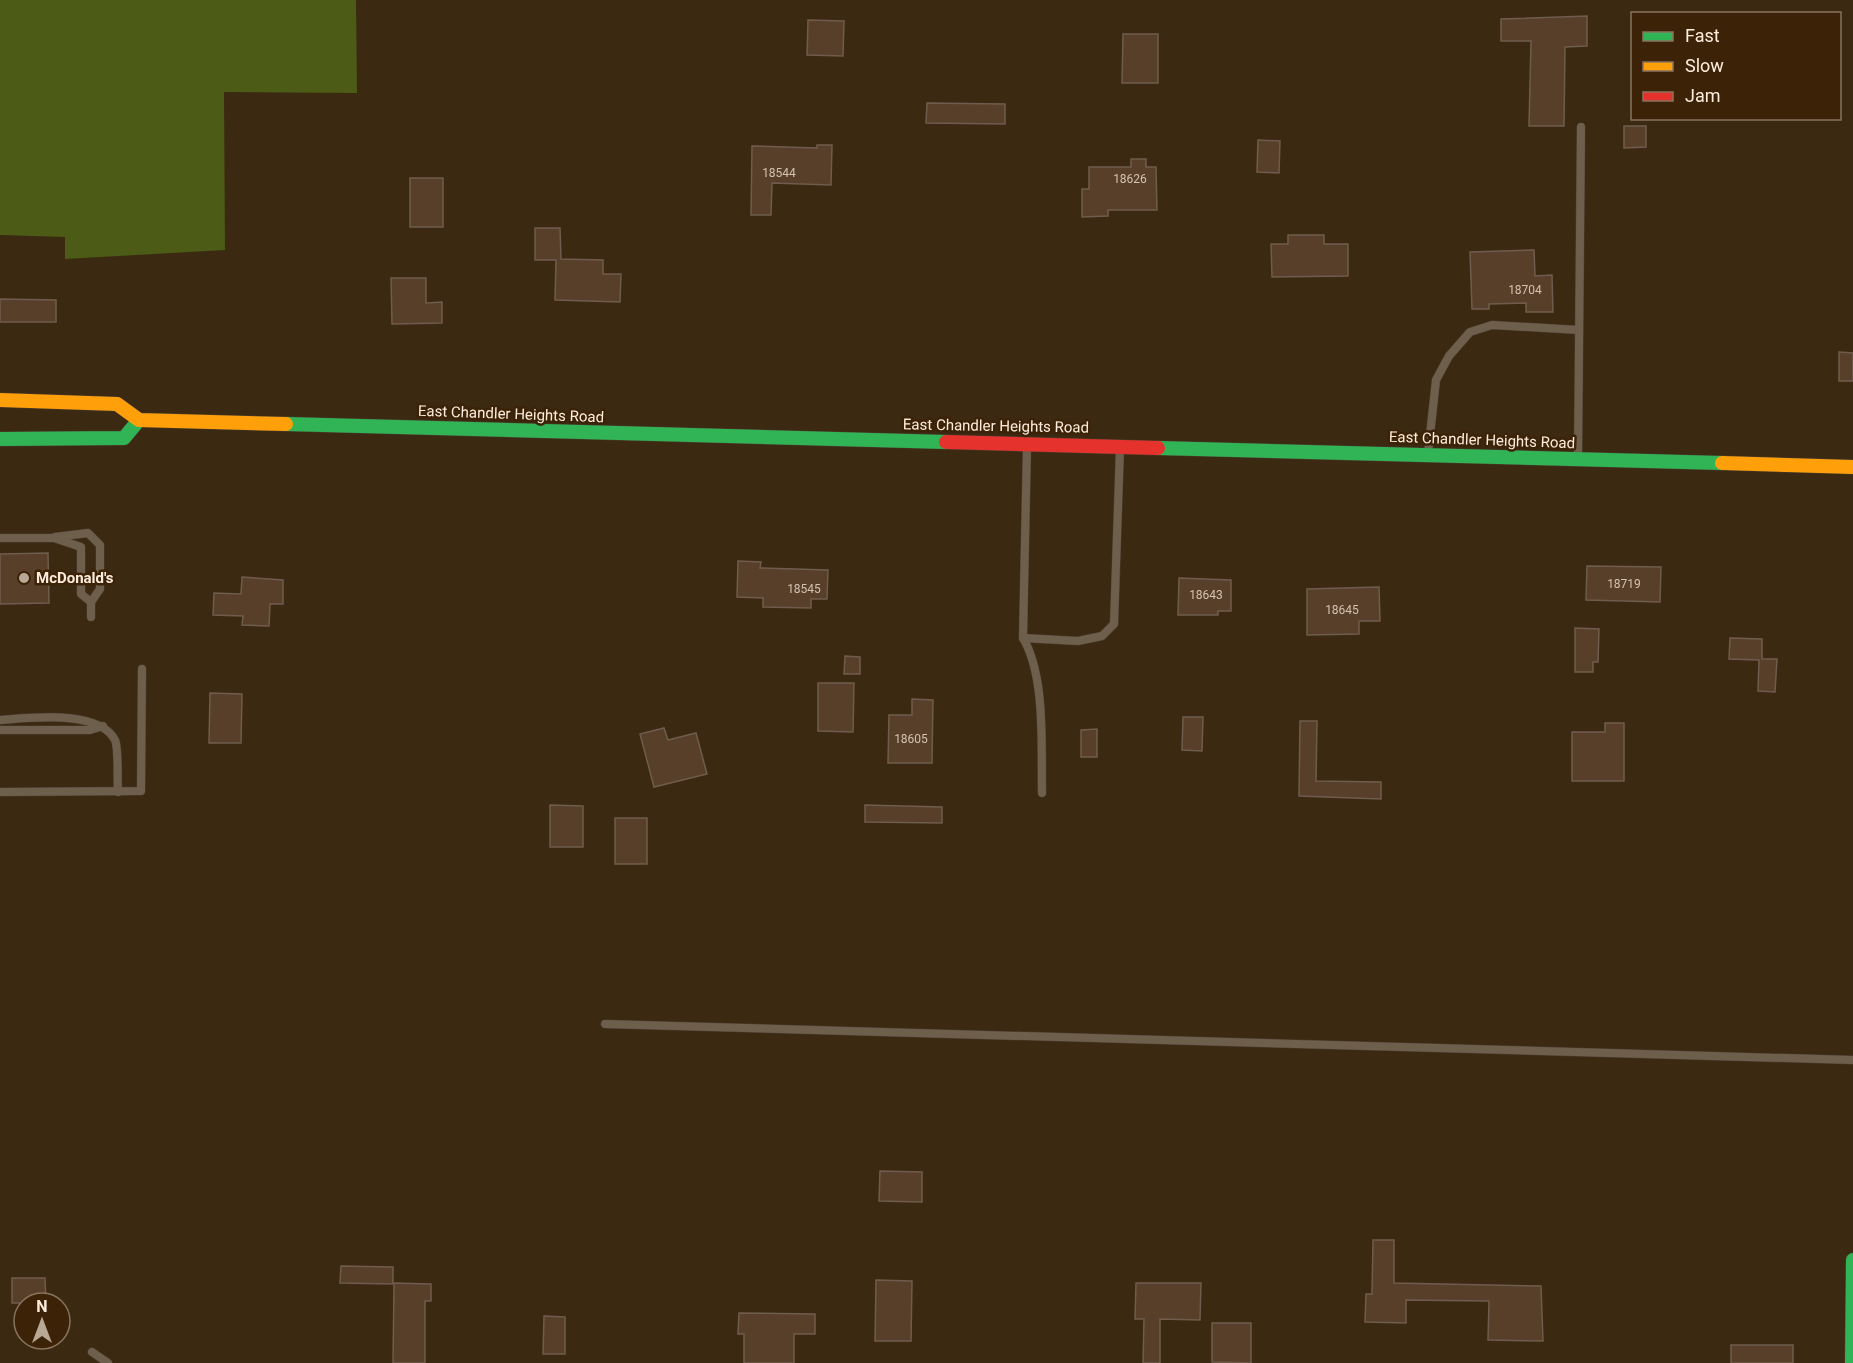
<svg xmlns="http://www.w3.org/2000/svg" width="1853" height="1363" viewBox="0 0 1853 1363" font-family="Roboto,sans-serif">
<style>
.green{fill:#4c5b15}
.building{fill:#583f2a;stroke:#705c4c;stroke-width:1.5}
.lines{fill:none;stroke-linecap:round;stroke-linejoin:round}
.lane-casing{stroke:#4d3f31;stroke-width:9}
.fast-casing{stroke:#4d3f31;stroke-width:15}
.slow-casing{stroke:#4d3f31;stroke-width:15}
.jam-casing{stroke:#4d3f31;stroke-width:15}
.lane{stroke:#6e5e4c;stroke-width:8}
.fast{stroke:#30b455;stroke-width:14}
.slow{stroke:#ff9f0a;stroke-width:14}
.jam{stroke:#e5322d;stroke-width:14}
.poi-dot{fill:#b9a896;stroke:#3c2308;stroke-width:2}
.labels{text-anchor:middle;stroke-width:5;stroke-linejoin:round;paint-order:stroke}
.number-label{font-size:12px;fill:#d4c1b0}
.street-label{font-size:15px;fill:#fdecdd;stroke:#3c2308}
.poi-label{font-size:15px;font-weight:bold;fill:#fdecdd;stroke:#3c2308;text-anchor:start}
</style>
<rect width="100%" height="100%" fill="#3b2912"/>
<polygon class="green" points="0,0 356,0 357,93 224,92 225,250 65,259 65,237 0,235"/>
<g class="building">
<polygon points="1587,16 1587,46 1565,47 1564,126 1529,126 1531,41 1501,41 1501,19"/>
<polygon points="808,20 844,21 843,56 807,55"/>
<polygon points="1123,34 1158,34 1158,83 1122,83"/>
<polygon points="927,103 1005,104 1005,124 926,123"/>
<polygon points="1624,126 1646,126 1646,147 1624,148"/>
<polygon points="1258,140 1280,141 1279,173 1257,172"/>
<polygon points="817,145 832,145 831,185 772,183 771,215 751,215 752,146 817,148"/>
<polygon points="1131,159 1146,159 1146,167 1156,167 1157,210 1108,210 1108,216 1082,217 1082,189 1089,189 1089,167 1131,167"/>
<rect x="410" y="178" width="33" height="49"/>
<polygon points="535,228 560,228 561,259 603,260 603,274 621,274 620,302 555,300 556,260 535,260"/>
<polygon points="1288,235 1324,235 1324,244 1348,244 1348,276 1272,277 1271,244 1288,244"/>
<polygon points="1534,250 1535,276 1552,275 1553,312 1526,312 1526,303 1489,304 1489,309 1472,309 1470,252"/>
<polygon points="391,278 426,278 426,303 442,302 442,323 392,324"/>
<polygon points="0,299 56,300 56,322 0,322"/>
<polygon points="1839,352 1853,353 1853,381 1839,381"/>
<polygon points="48,553 49,603 0,604 0,554"/>
<polygon points="738,561 761,562 760,568 828,570 827,599 811,599 811,608 763,607 763,598 737,597"/>
<polygon points="1587,566 1661,567 1660,602 1586,600"/>
<polygon points="242,577 283,580 283,604 270,604 269,626 242,625 243,616 213,615 214,593 241,594"/>
<polygon points="1179,578 1231,580 1231,611 1218,611 1218,615 1178,615"/>
<polygon points="1379,587 1380,621 1359,621 1359,634 1307,635 1307,589"/>
<polygon points="1575,628 1599,629 1598,662 1593,662 1593,672 1575,672"/>
<polygon points="1730,638 1762,639 1762,659 1777,659 1775,692 1758,691 1759,660 1729,659"/>
<polygon points="845,656 860,657 860,674 844,674"/>
<polygon points="818,683 854,683 853,732 818,731"/>
<polygon points="210,693 242,694 241,743 209,743"/>
<polygon points="912,699 933,700 932,763 888,763 889,715 912,715"/>
<polygon points="1183,717 1203,717 1202,751 1182,750"/>
<polygon points="1300,721 1317,721 1316,781 1381,782 1381,799 1299,796"/>
<polygon points="1605,723 1624,723 1624,781 1572,781 1572,732 1605,732"/>
<polygon points="664,728 668,740 696,733 707,774 654,787 640,734"/>
<polygon points="1097,729 1097,757 1081,757 1081,730"/>
<polygon points="550,805 583,806 583,847 550,847"/>
<polygon points="865,805 942,807 942,823 865,822"/>
<rect x="615" y="818" width="32" height="46"/>
<polygon points="880,1171 922,1172 922,1202 879,1201"/>
<polygon points="1373,1240 1394,1240 1394,1283 1541,1286 1543,1341 1488,1340 1489,1301 1406,1300 1406,1323 1365,1322 1366,1294 1372,1294"/>
<polygon points="341,1266 393,1267 393,1284 340,1283"/>
<polygon points="12,1278 45,1278 46,1303 12,1303"/>
<polygon points="876,1280 912,1281 911,1341 875,1341"/>
<polygon points="394,1283 431,1284 431,1301 425,1301 425,1363 393,1363"/>
<polygon points="1136,1283 1201,1283 1200,1320 1160,1319 1160,1363 1143,1363 1144,1319 1135,1319"/>
<polygon points="739,1313 815,1314 815,1334 794,1334 794,1363 744,1363 744,1334 738,1334"/>
<polygon points="544,1316 565,1317 565,1354 543,1354"/>
<polygon points="1212,1323 1251,1323 1251,1363 1212,1362"/>
<rect x="1731" y="1345" width="62" height="18"/>
</g>
<g class="lines">
<defs>
<g id="lane">
<path d="M1027,445L1023,638C1046,677 1041,747 1042,793"/>
<polyline points="1428,453 1436,380 1449,356 1470,332 1492,325 1579,330"/>
<polyline points="1578,458 1581,127"/>
<polyline points="55,537 88,533 100,545 100,589 91,602 91,617"/>
<polyline points="0,538 54,538 81,547 81,594 91,602"/>
<polyline points="1023,638 1078,641 1102,636 1114,624 1120,448"/>
<path d="M0,720C30,718 99,709 115,740C119,749 117,780 118,792"/>
<polyline points="0,730 90,730 103,726"/>
<polyline points="0,792 141,791 142,669"/>
<polyline points="605,1024 1853,1060"/>
<polyline points="92,1352 108,1363"/>
</g>
<g id="fast">
<polyline points="286,424 946,442"/>
<polyline points="0,439 124,438 139,420"/>
<polyline points="1158,448 1722,463"/>
<polyline points="1852,1363 1853,1260"/>
</g>
<g id="slow">
<polyline points="0,400 117,404 139,420 286,424"/>
<polyline points="1722,463 1853,467"/>
</g>
<polyline id="jam" points="946,442 1158,448"/>
</defs>
<use href="#lane" class="lane-casing"/>
<use href="#fast" class="fast-casing"/>
<use href="#slow" class="slow-casing"/>
<use href="#jam" class="jam-casing"/>
<use href="#lane" class="lane"/>
<use href="#fast" class="fast"/>
<use href="#slow" class="slow"/>
<use href="#jam" class="jam"/>
</g>
<circle class="poi-dot" cx="24" cy="578" r="6"/>
<g class="labels">
<g class="number-label">
<text x="779" y="177">18544</text>
<text x="1130" y="183">18626</text>
<text x="1525" y="294">18704</text>
<text x="1624" y="588">18719</text>
<text x="804" y="593">18545</text>
<text x="1206" y="599">18643</text>
<text x="1342" y="614">18645</text>
<text x="911" y="743">18605</text>
</g>
<g class="street-label">
<text transform="translate(511 414) rotate(2)" y="5">East Chandler Heights Road</text>
<text transform="translate(996 426) rotate(1)" y="5">East Chandler Heights Road</text>
<text transform="translate(1482 440) rotate(2)" y="5">East Chandler Heights Road</text>
</g>
<g class="poi-label">
<text x="36" y="583">McDonald's</text>
</g>
</g>
<rect x="1631" y="12" width="210" height="108" fill="#3c2308" stroke="#89735d" stroke-width="1.5"/>
<rect x="1643" y="32" width="30" height="9" fill="#30b455" stroke="#89735d" stroke-width="1.5"/>
<text x="1685" y="42" font-size="18" fill="#fdecdd">Fast</text>
<rect x="1643" y="62" width="30" height="9" fill="#ff9f0a" stroke="#89735d" stroke-width="1.5"/>
<text x="1685" y="72" font-size="18" fill="#fdecdd">Slow</text>
<rect x="1643" y="92" width="30" height="9" fill="#e5322d" stroke="#89735d" stroke-width="1.5"/>
<text x="1685" y="102" font-size="18" fill="#fdecdd">Jam</text>
<g transform="translate(42 1321)"><circle r="28" fill="#3c2308" stroke="#89735d" stroke-width="1.5"/>
<path d="M0-4.5L10 22L0 15L-10 22Z" fill="#b9a896"/>
<text y="-9" font-size="16" font-weight="bold" text-anchor="middle" fill="#fdecdd">N</text>
</g>
</svg>
